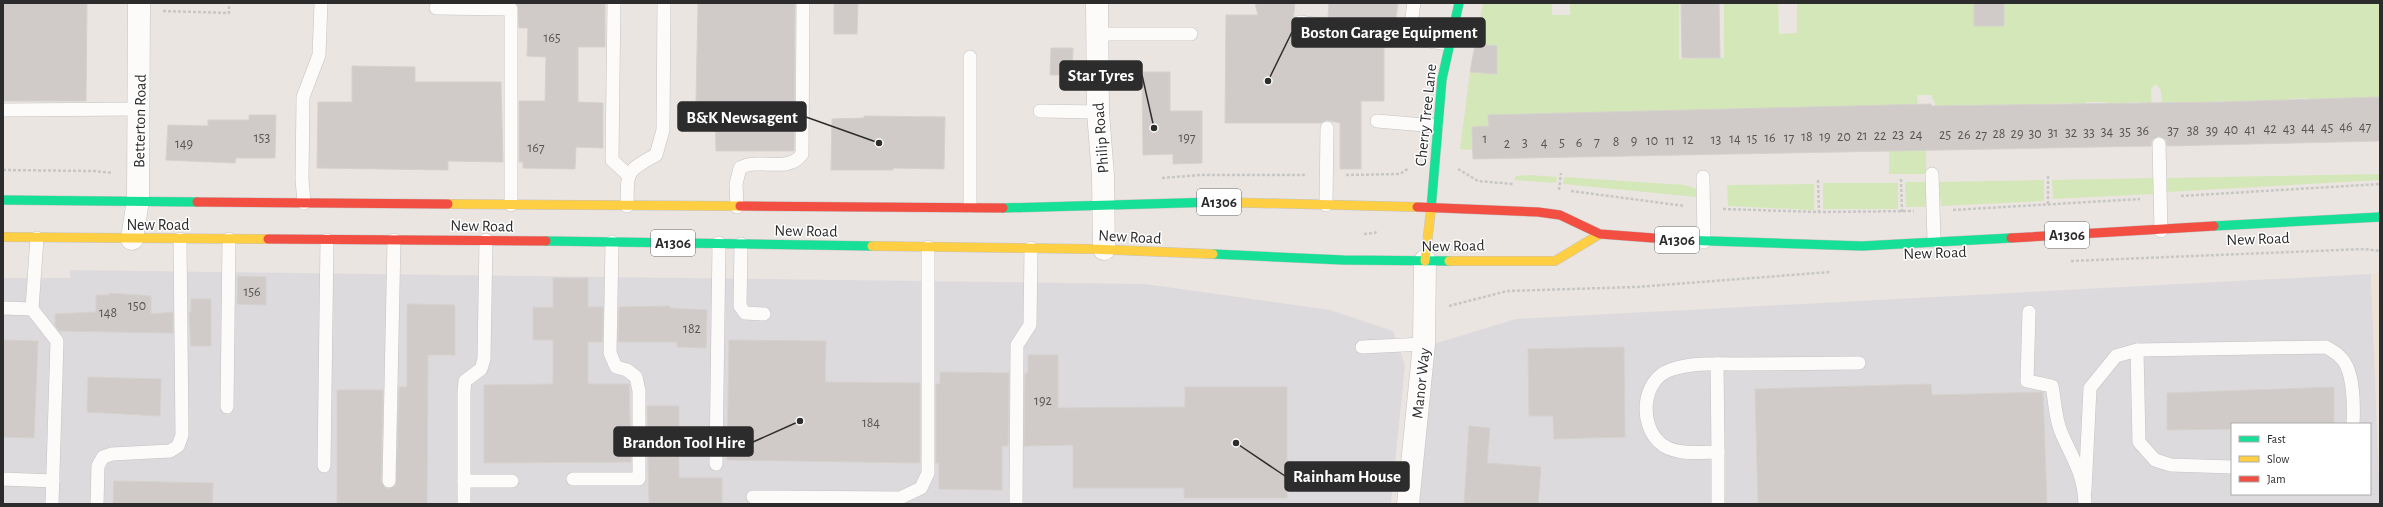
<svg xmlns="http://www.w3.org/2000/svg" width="2383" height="507" viewBox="0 0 2383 507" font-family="'Alegreya Sans',sans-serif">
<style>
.industrial{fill:#dddadd;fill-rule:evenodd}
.education{fill:#eee1d5}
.green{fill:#d4e7b8}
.building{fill:#d0cbc8;stroke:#d5d1cd}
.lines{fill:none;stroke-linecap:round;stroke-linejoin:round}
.lane-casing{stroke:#c4c3c3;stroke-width:14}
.street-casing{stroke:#c4c3c3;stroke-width:23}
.fast-casing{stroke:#c4c3c3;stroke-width:10}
.slow-casing{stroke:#c4c3c3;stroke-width:10}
.jam-casing{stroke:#c4c3c3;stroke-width:10}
.path{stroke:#c7c7c6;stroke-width:2.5;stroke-dasharray:3 2;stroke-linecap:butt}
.lane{stroke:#fcfbfa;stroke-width:13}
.street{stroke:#fcfbfa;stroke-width:22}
.fast{stroke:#16e098;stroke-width:9}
.slow{stroke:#ffcf43;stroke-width:9}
.jam{stroke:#f24e42;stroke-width:9}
.labels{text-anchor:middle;stroke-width:3;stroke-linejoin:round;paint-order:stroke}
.number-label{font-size:14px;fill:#575655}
.shield{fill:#fff;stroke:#6b6b6b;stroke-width:1}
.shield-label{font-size:15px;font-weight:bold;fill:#2c2c2c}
.street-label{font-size:16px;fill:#2c2c2c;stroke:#fff}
.leader{fill:none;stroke:#2c2c2c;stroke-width:1.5}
.callout-dot{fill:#2c2c2c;stroke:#fff;stroke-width:1.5}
.callout{fill:#2c2c2c;stroke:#2c2c2c;stroke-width:1.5}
.callout-label{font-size:17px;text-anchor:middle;font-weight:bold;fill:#fff}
</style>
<rect width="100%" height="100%" fill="#ebe5e1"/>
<g class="industrial">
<polygon points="70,270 1145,284 1330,310 1393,331 1405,365 1391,504 3,504 3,278 70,278"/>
<path d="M2371,274L2380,504H1418L1430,345L1516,319ZM2232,424H2370V494H2232Z"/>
</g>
<polygon class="education" points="2380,273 2380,504 2371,274"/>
<g class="green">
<path d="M1483,3H1552V15H1570V3H1679V59L1724,58V3H1778L1779,34L1797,33V3H2380V97L2364,98L2345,110V98H2325V111H2308V98L2287,99V112L2270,100L2249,101L2250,113C2224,97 2219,97 2193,114V102H2173V115H2163L2161,91L2156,84L2151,89L2152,114H2142V102L2124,103V115H2108L2107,102H2086V115L2072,116L2071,103L2050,104V116L2000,117V105H1979V118L1964,105L1943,106L1936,118L1935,103L1931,95H1917L1918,105L1489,115V126L1473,150L1460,149L1470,72L1497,74V46L1475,44Z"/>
<polygon points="1926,149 1926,174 1889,174 1889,151"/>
<polygon points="2380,174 2380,180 2167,192 2165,178"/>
<polygon points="1530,175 1557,177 1556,183 1514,180 1516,176"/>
<polygon points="1564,177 1685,185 1697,189 1697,197 1563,184"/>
<polygon points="2153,178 2154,194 2053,199 2052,180"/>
<polygon points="2044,180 2044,201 1941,206 1939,182"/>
<polygon points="1905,182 1926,182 1926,207 1906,207"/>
<rect x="1823" y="183" width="75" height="26"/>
<polygon points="1814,184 1814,210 1728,206 1727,185"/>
</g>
<g class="building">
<polygon points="3,3 87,3 86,101 3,101"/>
<polygon points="517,3 605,3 605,47 578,47 578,102 603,103 603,148 576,147 575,169 523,168 523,162 519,162 519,101 545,101 546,57 527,56 528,28 519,28"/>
<polygon points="698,3 795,3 794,151 716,151 715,102 696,102"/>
<polygon points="834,3 858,3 857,34 834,34"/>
<polygon points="1255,3 1295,3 1291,40 1333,40 1334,35 1384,43 1384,101 1361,101 1361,169 1340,169 1340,123 1327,120 1321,123 1225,123 1226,15 1258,15"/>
<polygon points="1329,3 1398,3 1395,25 1384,24 1384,26 1328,17"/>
<polygon points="1681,3 1719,3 1720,58 1682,58"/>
<rect x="1974" y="3" width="30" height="23"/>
<polygon points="1475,44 1497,46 1497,74 1470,72"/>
<polygon points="1051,48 1073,48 1072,75 1050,75"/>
<polygon points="352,66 415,67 415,82 501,82 503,162 448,161 448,170 317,168 318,102 352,102"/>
<polygon points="1142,72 1170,72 1170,111 1202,111 1202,163 1173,164 1173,154 1143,155"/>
<polygon points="2380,97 2380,141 2167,146 2166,140 2159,136 2152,140 2151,146 1473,159 1472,127 1489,126 1488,115 1931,104 1931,106 2221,102"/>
<polygon points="249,115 276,115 275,158 236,158 235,163 166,160 168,125 208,126 208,120 249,120"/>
<polygon points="864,116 945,117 944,169 893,168 893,170 831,170 832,119 864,118"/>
<polygon points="238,276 266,277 266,305 237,304"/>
<polygon points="553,278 588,278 588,307 603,307 602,342 588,342 588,384 629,384 631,462 484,463 484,385 553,384 553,340 533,340 533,307 553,308"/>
<polygon points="109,293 151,296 151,314 173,312 173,333 59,331 55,325 55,314 96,312 96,295 109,295"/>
<polygon points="191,299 211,299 211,346 191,346 189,312 191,312"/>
<polygon points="407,304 455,305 455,355 428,355 427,504 337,504 337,390 383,390 381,481 385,488 388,489 396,485 399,390 399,387 407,387"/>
<polygon points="670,306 670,308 707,310 706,348 677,347 677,342 618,342 619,307"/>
<polygon points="3,340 38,341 34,438 3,437"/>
<polygon points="729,340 826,341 825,382 920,383 920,463 727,460"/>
<polygon points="1624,347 1625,437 1554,439 1553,416 1529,416 1528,349"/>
<polygon points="1028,355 1058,355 1058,408 1185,407 1185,387 1287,387 1287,498 1184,498 1184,488 1073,488 1073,445 1024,446 1025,373 1028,373"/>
<polygon points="940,372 1009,373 1008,446 1002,446 1002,490 939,489 939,463 936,463 936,384 940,384"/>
<polygon points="88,377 161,379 160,416 87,412"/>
<polygon points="1931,384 1932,395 2043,392 2047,504 1758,504 1755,389"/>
<polygon points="2334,387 2334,424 2232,424 2232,429 2167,430 2167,393"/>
<polygon points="647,406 679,406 679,478 722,478 722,504 649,504"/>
<polygon points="1469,426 1490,428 1487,463 1541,467 1538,504 1464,504"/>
<polygon points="114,481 213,483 212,504 113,504"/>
</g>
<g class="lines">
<defs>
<g id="lane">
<polyline points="614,3 612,160 628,175"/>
<polyline points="436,8 511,9 511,205"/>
<polyline points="1300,22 1449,44"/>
<polyline points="1097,34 1191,34"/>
<polyline points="1409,38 1414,3"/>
<polyline points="970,57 970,206"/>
<polyline points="3,110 138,109"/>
<polyline points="1040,111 1098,112"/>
<polyline points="1377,121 1436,126"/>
<polyline points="2159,144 2161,231"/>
<polyline points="1932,174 1934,241"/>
<polyline points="1703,177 1704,242"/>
<polyline points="304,203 302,179 303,97 319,55 321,3"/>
<polyline points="1326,205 1327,128"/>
<path d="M627,206C628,172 624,172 656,155L663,130L664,3"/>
<path d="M737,207L736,184L740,168C759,157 788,174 802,154L803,3"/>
<polyline points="741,244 740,306 745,313 764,314"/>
<polyline points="3,308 32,309 37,238"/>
<polyline points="32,309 57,341 52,504"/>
<path d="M2029,312L2027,381L2052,386C2055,401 2055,418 2061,432C2072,458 2084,473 2085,504"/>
<polyline points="1362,347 1424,344"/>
<polyline points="2137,350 2139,442 2155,460 2171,465 2232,467"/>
<polyline points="1717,364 1718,452"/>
<polyline points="227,407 229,239"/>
<polyline points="716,464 719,243"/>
<polyline points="324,466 327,240"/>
<polyline points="3,479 53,481"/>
<polyline points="573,479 639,479 639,391 636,377 627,370 616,367 610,353 612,242"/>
<polyline points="389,481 394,240"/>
<polyline points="464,481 512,481"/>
<path d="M2085,490L2090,388L2116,356L2137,350L2326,347C2331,350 2337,353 2341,358C2354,370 2354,407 2353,424"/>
<polyline points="753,497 900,498 921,488 928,473 928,247"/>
<polyline points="97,504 98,466 103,457 112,454 170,451 178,446 182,435 180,239"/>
<polyline points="464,504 464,392 465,381 481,369 484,359 486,240"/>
<polyline points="1016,504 1017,345 1030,325 1031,248"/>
<path d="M1718,504V452C1700,452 1673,456 1659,442C1639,423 1642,380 1670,370C1692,362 1720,364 1743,364C1781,364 1820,363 1859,363"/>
</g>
<g id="street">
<polyline points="1097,3 1098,112 1103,176 1104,249"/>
<polyline points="132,239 138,200 139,3"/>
<polyline points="1408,504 1424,344 1425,261"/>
</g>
<g id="fast">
<polyline points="3,200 197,202"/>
<polyline points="1003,208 1216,202"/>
<polyline points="1431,209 1442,79 1459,3"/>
<polyline points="2214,226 2380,217"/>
<polyline points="1680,240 1862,246 2011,238"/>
<polyline points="546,241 872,246"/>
<polyline points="1213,254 1343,260 1449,261"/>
</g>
<g id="slow">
<polyline points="1216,202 1417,207"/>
<polyline points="448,204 740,206"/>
<polyline points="3,237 268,239"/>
<polyline points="872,246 1091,249 1213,254"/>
<polyline points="1425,261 1431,209"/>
<polyline points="1449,261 1555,261 1600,234"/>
</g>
<g id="jam">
<polyline points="197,202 448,204"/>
<polyline points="740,206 1003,208"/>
<polyline points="1417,207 1538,212 1560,215 1600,234 1680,240"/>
<polyline points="2011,238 2214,226"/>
<polyline points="268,239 546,241"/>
</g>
</defs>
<use href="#lane" class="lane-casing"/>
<use href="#street" class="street-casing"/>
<use href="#fast" class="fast-casing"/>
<use href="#slow" class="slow-casing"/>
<use href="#jam" class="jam-casing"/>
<g class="path">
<polyline points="163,11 229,13 229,3"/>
<polyline points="1458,169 1478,181 1514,184"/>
<polyline points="3,170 93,171 113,173"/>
<polyline points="1346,175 1400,174 1409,168"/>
<polyline points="2048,176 2048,204"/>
<polyline points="1162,178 1200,175 1307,175"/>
<polyline points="1901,179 1902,212"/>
<polyline points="1818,180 1819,212"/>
<polyline points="1559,190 1561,173"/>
<polyline points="1571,191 1685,206"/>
<polyline points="2181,196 2380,184"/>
<polyline points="1723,209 1819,212 1914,211"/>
<polyline points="1953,210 2140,199"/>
<polyline points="1364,234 1375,233 1377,230"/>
<polyline points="2071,261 2364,249 2380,251"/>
<polyline points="1449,306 1507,291 1636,287 1830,272"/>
</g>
<use href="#lane" class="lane"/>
<use href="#street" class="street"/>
<use href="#fast" class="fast"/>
<use href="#slow" class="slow"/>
<use href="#jam" class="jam"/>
</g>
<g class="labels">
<g class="number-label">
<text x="552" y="42">165</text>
<text x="2346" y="131">46</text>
<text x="2365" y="131">47</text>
<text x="2308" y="132">44</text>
<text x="2327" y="132">45</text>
<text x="2270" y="133">42</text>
<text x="2289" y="133">43</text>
<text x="2231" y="134">40</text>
<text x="2250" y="134">41</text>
<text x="2143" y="135">36</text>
<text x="2173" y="135">37</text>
<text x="2193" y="135">38</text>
<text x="2212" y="135">39</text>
<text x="2107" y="136">34</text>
<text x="2125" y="136">35</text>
<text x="2053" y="137">31</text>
<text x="2071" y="137">32</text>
<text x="2089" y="137">33</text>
<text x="1999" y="138">28</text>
<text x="2017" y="138">29</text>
<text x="2035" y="138">30</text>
<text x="1898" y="139">23</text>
<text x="1916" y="139">24</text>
<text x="1945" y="139">25</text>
<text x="1964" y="139">26</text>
<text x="1981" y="139">27</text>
<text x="1862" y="140">21</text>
<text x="1880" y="140">22</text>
<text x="1807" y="141">18</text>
<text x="1825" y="141">19</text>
<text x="1844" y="141">20</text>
<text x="262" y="142">153</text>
<text x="1187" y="142">197</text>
<text x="1770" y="142">16</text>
<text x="1789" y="142">17</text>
<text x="1485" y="143">1</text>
<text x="1735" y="143">14</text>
<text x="1752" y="143">15</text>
<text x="1688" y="144">12</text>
<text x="1716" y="144">13</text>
<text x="1634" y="145">9</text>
<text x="1652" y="145">10</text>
<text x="1670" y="145">11</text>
<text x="1597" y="146">7</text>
<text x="1616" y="146">8</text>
<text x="1525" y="147">3</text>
<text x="1544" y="147">4</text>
<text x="1562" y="147">5</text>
<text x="1579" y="147">6</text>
<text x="184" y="148">149</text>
<text x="1507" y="148">2</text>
<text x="536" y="152">167</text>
<text x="252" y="296">156</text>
<text x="137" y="310">150</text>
<text x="108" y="317">148</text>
<text x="692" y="333">182</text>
<text x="1043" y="405">192</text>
<text x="871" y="427">184</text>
</g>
<g class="shield">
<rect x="1197" y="189" width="44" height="26" rx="3"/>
<rect x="2045" y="222" width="44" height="26" rx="3"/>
<rect x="1655" y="227" width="44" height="26" rx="3"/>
<rect x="651" y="230" width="44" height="26" rx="3"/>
</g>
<g class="shield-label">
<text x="1219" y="207">A1306</text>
<text x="2067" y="240">A1306</text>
<text x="1677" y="245">A1306</text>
<text x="673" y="248">A1306</text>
</g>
<g class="street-label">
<text transform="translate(1425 115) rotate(-84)" y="6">Cherry Tree Lane</text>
<text transform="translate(139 121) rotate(-89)" y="6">Betterton Road</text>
<text transform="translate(1100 138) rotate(-94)" y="6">Philip Road</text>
<text x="158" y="230">New Road</text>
<text transform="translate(482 225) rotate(1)" y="6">New Road</text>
<text transform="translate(806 230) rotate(1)" y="6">New Road</text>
<text transform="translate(1130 236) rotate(3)" y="6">New Road</text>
<text transform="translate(2258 238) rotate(-2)" y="6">New Road</text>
<text transform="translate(1453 245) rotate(-1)" y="6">New Road</text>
<text transform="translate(1935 252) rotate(-2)" y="6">New Road</text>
<text transform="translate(1420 383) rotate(-84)" y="6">Manor Way</text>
</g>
</g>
<path class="leader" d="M1268 81L1292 32M1154 128L1142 75M879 143L806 117M800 421L753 442M1236 443L1285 476"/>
<g class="callout-dot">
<circle cx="1268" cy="81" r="4"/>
<circle cx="1154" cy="128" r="4"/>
<circle cx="879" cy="143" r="4"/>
<circle cx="800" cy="421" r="4"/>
<circle cx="1236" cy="443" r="4"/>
</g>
<g class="callout">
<rect x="1292" y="18" width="193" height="29" rx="4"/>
<rect x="1060" y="61" width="82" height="29" rx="4"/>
<rect x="678" y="102" width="128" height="29" rx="4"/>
<rect x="614" y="427" width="139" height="29" rx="4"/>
<rect x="1285" y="462" width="124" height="29" rx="4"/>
</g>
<g class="callout-label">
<text x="1389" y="38">Boston Garage Equipment</text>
<text x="1101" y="81">Star Tyres</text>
<text x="742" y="123">B&amp;K Newsagent</text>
<text x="684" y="448">Brandon Tool Hire</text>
<text x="1347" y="482">Rainham House</text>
</g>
<rect width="2383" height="507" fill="none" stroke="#2c2c2c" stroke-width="8"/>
<rect x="2231" y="423" width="140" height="72" fill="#ffffff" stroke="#ababab"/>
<rect x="2239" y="436" width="20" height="6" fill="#16e098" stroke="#ababab"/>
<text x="2267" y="443" font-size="12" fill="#2c2c2c">Fast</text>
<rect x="2239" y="456" width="20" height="6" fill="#ffcf43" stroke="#ababab"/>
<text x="2267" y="463" font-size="12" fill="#2c2c2c">Slow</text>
<rect x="2239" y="476" width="20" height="6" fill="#f24e42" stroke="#ababab"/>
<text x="2267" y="483" font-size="12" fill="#2c2c2c">Jam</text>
</svg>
